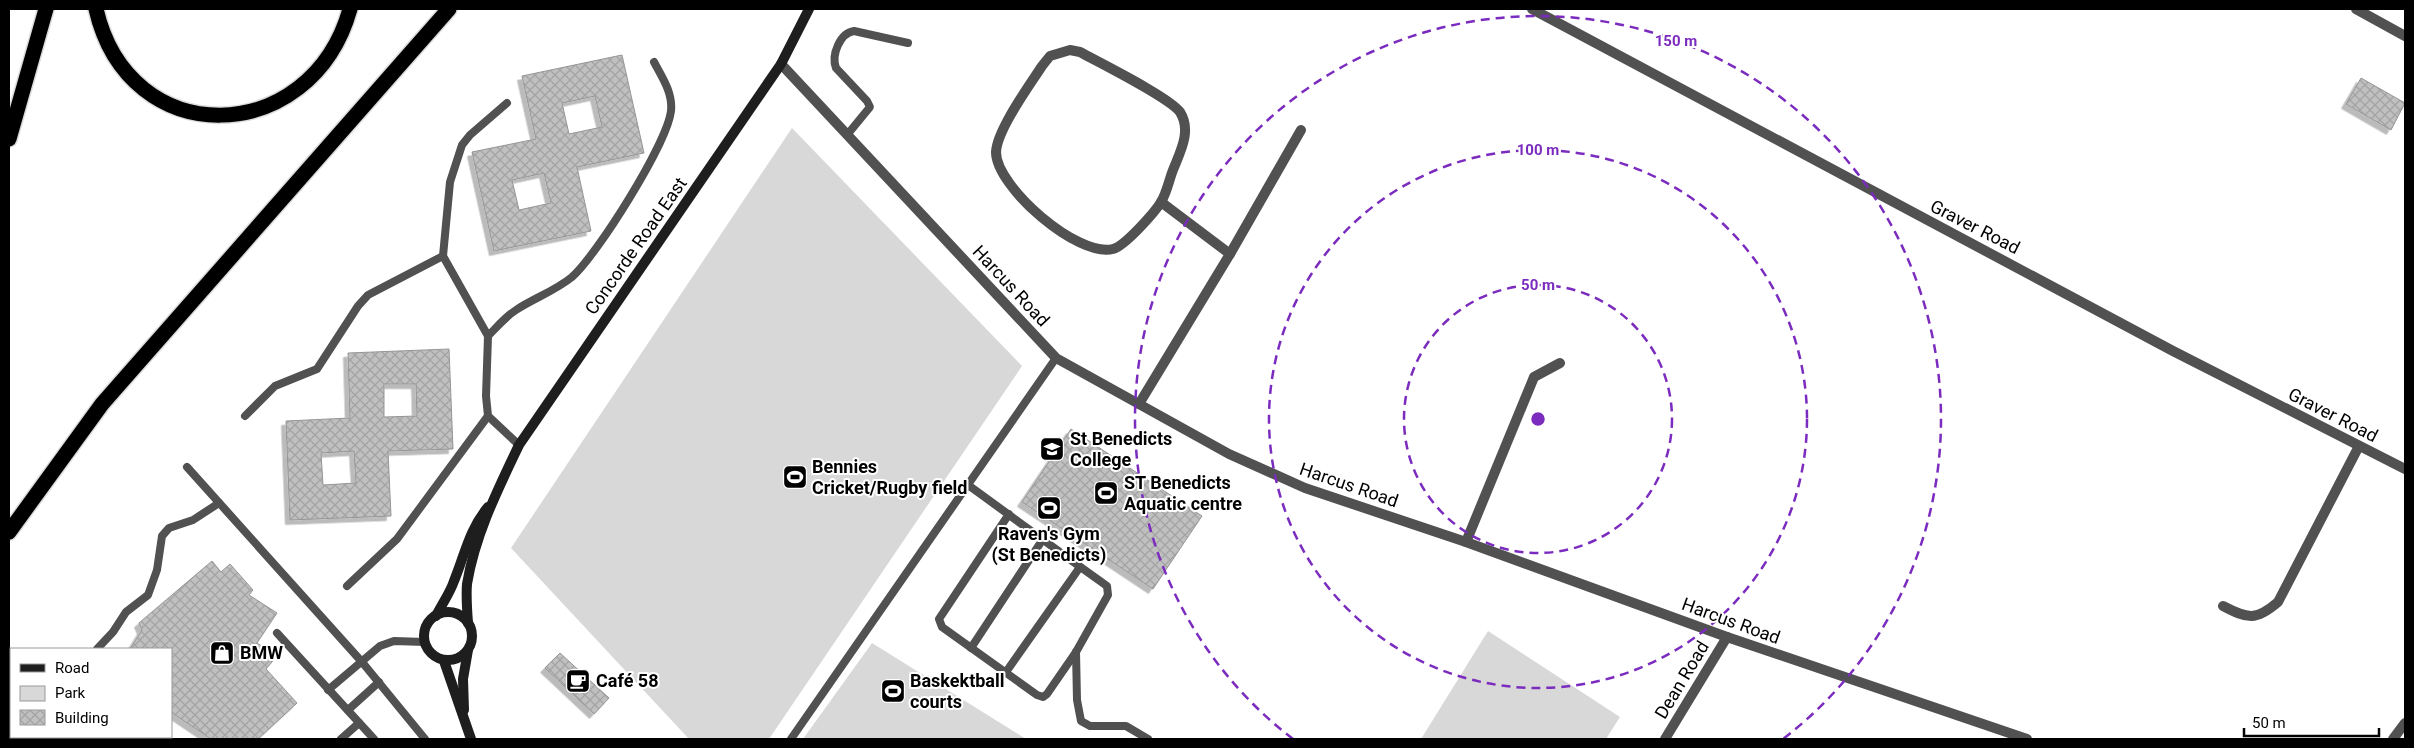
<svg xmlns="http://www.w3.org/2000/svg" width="2414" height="748" viewBox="0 0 2414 748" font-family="Roboto,sans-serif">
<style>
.green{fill:#d8d8d8}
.building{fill:url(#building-cross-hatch);stroke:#959595;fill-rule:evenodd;filter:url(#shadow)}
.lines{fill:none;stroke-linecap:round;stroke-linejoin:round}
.motorway-casing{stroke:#dbdbdb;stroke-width:18}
.service{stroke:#515151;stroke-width:8}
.minor{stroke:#515151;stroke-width:10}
.secondary{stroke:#1e1e1e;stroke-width:10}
.motorway{stroke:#000;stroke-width:15}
.ring{fill:none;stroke:#7b2cbf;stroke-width:2.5;stroke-dasharray:9 6}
.labels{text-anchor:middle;stroke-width:4;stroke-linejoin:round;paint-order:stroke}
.street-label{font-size:18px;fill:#000;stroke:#fff}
.poi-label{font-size:18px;font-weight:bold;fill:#000;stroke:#fff;text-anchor:start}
.centre{fill:#7b2cbf;stroke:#fff;stroke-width:2.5}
.ring-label{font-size:15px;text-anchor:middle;font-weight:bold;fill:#7b2cbf;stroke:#fff;stroke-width:4;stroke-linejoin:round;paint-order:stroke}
</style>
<defs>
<pattern id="building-cross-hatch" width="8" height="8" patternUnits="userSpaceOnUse" patternTransform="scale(1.25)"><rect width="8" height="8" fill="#c0c0c0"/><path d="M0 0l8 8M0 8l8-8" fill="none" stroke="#a3a3a3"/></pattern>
<filter id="shadow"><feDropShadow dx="-4.5" dy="4.5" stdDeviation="0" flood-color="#0004"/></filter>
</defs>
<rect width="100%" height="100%" fill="#fff"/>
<g class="green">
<polygon points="792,128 1022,366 769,739 689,739 511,548"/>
<polygon points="1488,631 1620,717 1606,739 1421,739"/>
<polygon points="872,643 1026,739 803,739"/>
</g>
<g class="building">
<path d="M622,55L644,153L577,167L591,231L494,251L472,152L536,139L522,76ZM595,96L602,127L569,134L562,103ZM544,173L551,203L519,210L512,180Z"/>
<polygon points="2361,78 2405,103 2391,130 2346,104"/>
<path d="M449,349L453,449L388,451L391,516L290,520L286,421L350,418L348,353ZM384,384H416L417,416L384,417ZM354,451L356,483L323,485L321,453Z"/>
<polygon points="1071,429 1202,516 1153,589 1022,502"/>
<polygon points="212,561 221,572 230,564 253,590 249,595 277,613 257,643 277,656 266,669 297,703 258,739 211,739 171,712 171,649 130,649 142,630 139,623"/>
<polygon points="560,653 609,698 594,714 545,668"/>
</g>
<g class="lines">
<defs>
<g id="motorway">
<path d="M96,9C129,153 311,148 350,9"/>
<polyline points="9,139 46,9"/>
<polyline points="9,532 102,404 449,9"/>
</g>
</defs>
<use href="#motorway" class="motorway-casing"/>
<g class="service">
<path d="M847,135L870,107L867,101L836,68C831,55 840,33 854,31L908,43"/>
<polyline points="488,336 443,256 450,182 462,145 470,135 507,103"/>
<polyline points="245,416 275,386 317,369 358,306 368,295 443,256"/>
<path d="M519,445L488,416L486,396L488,336C497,327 505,317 516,310C534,298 555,291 572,277C597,255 667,144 671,111C673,93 662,77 654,62"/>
<polyline points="187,467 362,662 425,739"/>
<path d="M968,485C1014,518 1060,553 1107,586L1108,595L1076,652L1047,694L1043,697L1037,695L942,627L939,619L1009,514"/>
<polyline points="347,586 397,539 488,416"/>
<polyline points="277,633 374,739"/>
<polyline points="971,648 1043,539"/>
<polyline points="97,649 113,632 126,612 148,595 157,570 162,536 169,528 193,520 219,503"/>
<polyline points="1076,652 1077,700 1081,721 1090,726 1126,726 1148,739"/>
<polyline points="1006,672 1080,567"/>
<polyline points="328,690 380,646 394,641 425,642"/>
<polyline points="348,710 379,682"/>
<polyline points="341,739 359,723"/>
<polyline points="791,739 1056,358"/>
</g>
<g class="minor">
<polyline points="1532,9 2173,351 2405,469"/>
<polyline points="2356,9 2405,36"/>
<path d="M1070,50L1080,52C1100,63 1169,97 1180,112C1192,131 1180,152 1173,170C1169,180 1167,192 1161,202C1155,212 1125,246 1113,249C1078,258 996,187 996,152C997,130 1029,86 1042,66L1050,56Z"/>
<polyline points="781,64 1056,358 1229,454 1305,488 1466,542 1727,637 2027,739"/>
<polyline points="1230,254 1301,130"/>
<polyline points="1139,404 1230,254 1161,202"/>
<polyline points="1466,542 1534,377 1560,363"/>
<path d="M2223,606C2248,619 2256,621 2278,602L2359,446"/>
<polyline points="1665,739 1727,637"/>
<polyline points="2393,739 2405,723"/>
</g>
<g class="secondary">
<circle cx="448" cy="636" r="24"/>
<path d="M436,616C442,604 450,593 454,581C465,554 469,530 488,507"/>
<path d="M468,623C467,610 466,596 467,584C475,535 498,489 519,445L781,64L809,9"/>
<polyline points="444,661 471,739"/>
<polyline points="464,710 463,679 468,650"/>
</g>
<use href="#motorway" class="motorway"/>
</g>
<g class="ring">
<circle cx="1538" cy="419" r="134"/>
<circle cx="1538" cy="419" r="269"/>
<path d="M1293 739A403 403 0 1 1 1783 739"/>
</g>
<defs>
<symbol id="school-square" viewBox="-11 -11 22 22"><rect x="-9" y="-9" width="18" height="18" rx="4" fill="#000" stroke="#fff"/><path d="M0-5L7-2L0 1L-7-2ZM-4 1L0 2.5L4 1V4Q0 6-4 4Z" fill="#fff"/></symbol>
<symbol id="stadium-square" viewBox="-11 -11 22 22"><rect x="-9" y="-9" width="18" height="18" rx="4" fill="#000" stroke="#fff"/><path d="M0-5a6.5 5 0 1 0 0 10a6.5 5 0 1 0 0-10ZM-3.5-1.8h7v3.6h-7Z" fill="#fff"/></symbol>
<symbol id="shop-square" viewBox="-11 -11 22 22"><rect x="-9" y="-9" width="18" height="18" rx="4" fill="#000" stroke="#fff"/><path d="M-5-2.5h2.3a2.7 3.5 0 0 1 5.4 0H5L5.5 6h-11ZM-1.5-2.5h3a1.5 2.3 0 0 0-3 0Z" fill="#fff"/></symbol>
<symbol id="cafe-square" viewBox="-11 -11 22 22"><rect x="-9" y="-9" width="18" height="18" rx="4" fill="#000" stroke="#fff"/><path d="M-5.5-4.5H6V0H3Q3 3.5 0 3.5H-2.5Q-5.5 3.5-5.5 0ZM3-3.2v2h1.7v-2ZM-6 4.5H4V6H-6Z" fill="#fff"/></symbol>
</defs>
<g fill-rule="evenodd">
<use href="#school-square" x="1038" y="435" width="28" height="28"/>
<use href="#stadium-square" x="781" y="463" width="28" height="28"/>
<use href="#stadium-square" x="1092" y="479" width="28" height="28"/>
<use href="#stadium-square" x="1035" y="494" width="28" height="28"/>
<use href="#shop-square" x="208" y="639" width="28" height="28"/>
<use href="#cafe-square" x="564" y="667" width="28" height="28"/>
<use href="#stadium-square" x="879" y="677" width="28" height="28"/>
</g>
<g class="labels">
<g class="street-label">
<text transform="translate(1975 227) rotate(27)" y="6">Graver Road</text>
<text transform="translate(636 246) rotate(-55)" y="6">Concorde Road East</text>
<text transform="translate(1011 286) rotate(47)" y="6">Harcus Road</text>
<text transform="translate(2333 415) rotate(27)" y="6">Graver Road</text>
<text transform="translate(1349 485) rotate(19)" y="6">Harcus Road</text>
<text transform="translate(1731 621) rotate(20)" y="6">Harcus Road</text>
<text transform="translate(1682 680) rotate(-59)" y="6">Dean Road</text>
</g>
<g class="poi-label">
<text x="1070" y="445">St Benedicts<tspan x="1070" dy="21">College</tspan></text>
<text x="812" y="473">Bennies<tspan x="812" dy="21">Cricket/Rugby field</tspan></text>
<text x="1124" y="489">ST Benedicts<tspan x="1124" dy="21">Aquatic centre</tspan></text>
<text x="1049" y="540" text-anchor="middle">Raven's Gym<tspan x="1049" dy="21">(St Benedicts)</tspan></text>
<text x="240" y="659">BMW</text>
<text x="596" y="687">Café 58</text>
<text x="910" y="687">Baskektball<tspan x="910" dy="21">courts</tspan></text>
</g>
</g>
<circle cx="1538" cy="419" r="8" class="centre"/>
<g class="ring-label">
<text x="1676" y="46">150 m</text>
<text x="1538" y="155">100 m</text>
<text x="1538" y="290">50 m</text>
</g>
<rect width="2414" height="748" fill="none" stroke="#000000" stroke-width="20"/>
<rect x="10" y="648" width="162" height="90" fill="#ffffff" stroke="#999999"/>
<rect x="20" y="664" width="25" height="8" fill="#1e1e1e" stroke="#999999"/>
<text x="55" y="673" font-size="15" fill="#000000">Road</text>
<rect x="20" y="686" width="25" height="15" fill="#d8d8d8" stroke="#999999"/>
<text x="55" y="698" font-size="15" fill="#000000">Park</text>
<rect x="20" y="710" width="25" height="15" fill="url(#building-cross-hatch)" stroke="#999999"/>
<text x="55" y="723" font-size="15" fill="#000000">Building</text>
<path d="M2244 728v8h135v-8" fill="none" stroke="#000000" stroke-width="2.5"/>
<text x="2252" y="728" font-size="15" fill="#000000" stroke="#ffffff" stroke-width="4" paint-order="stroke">50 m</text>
</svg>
